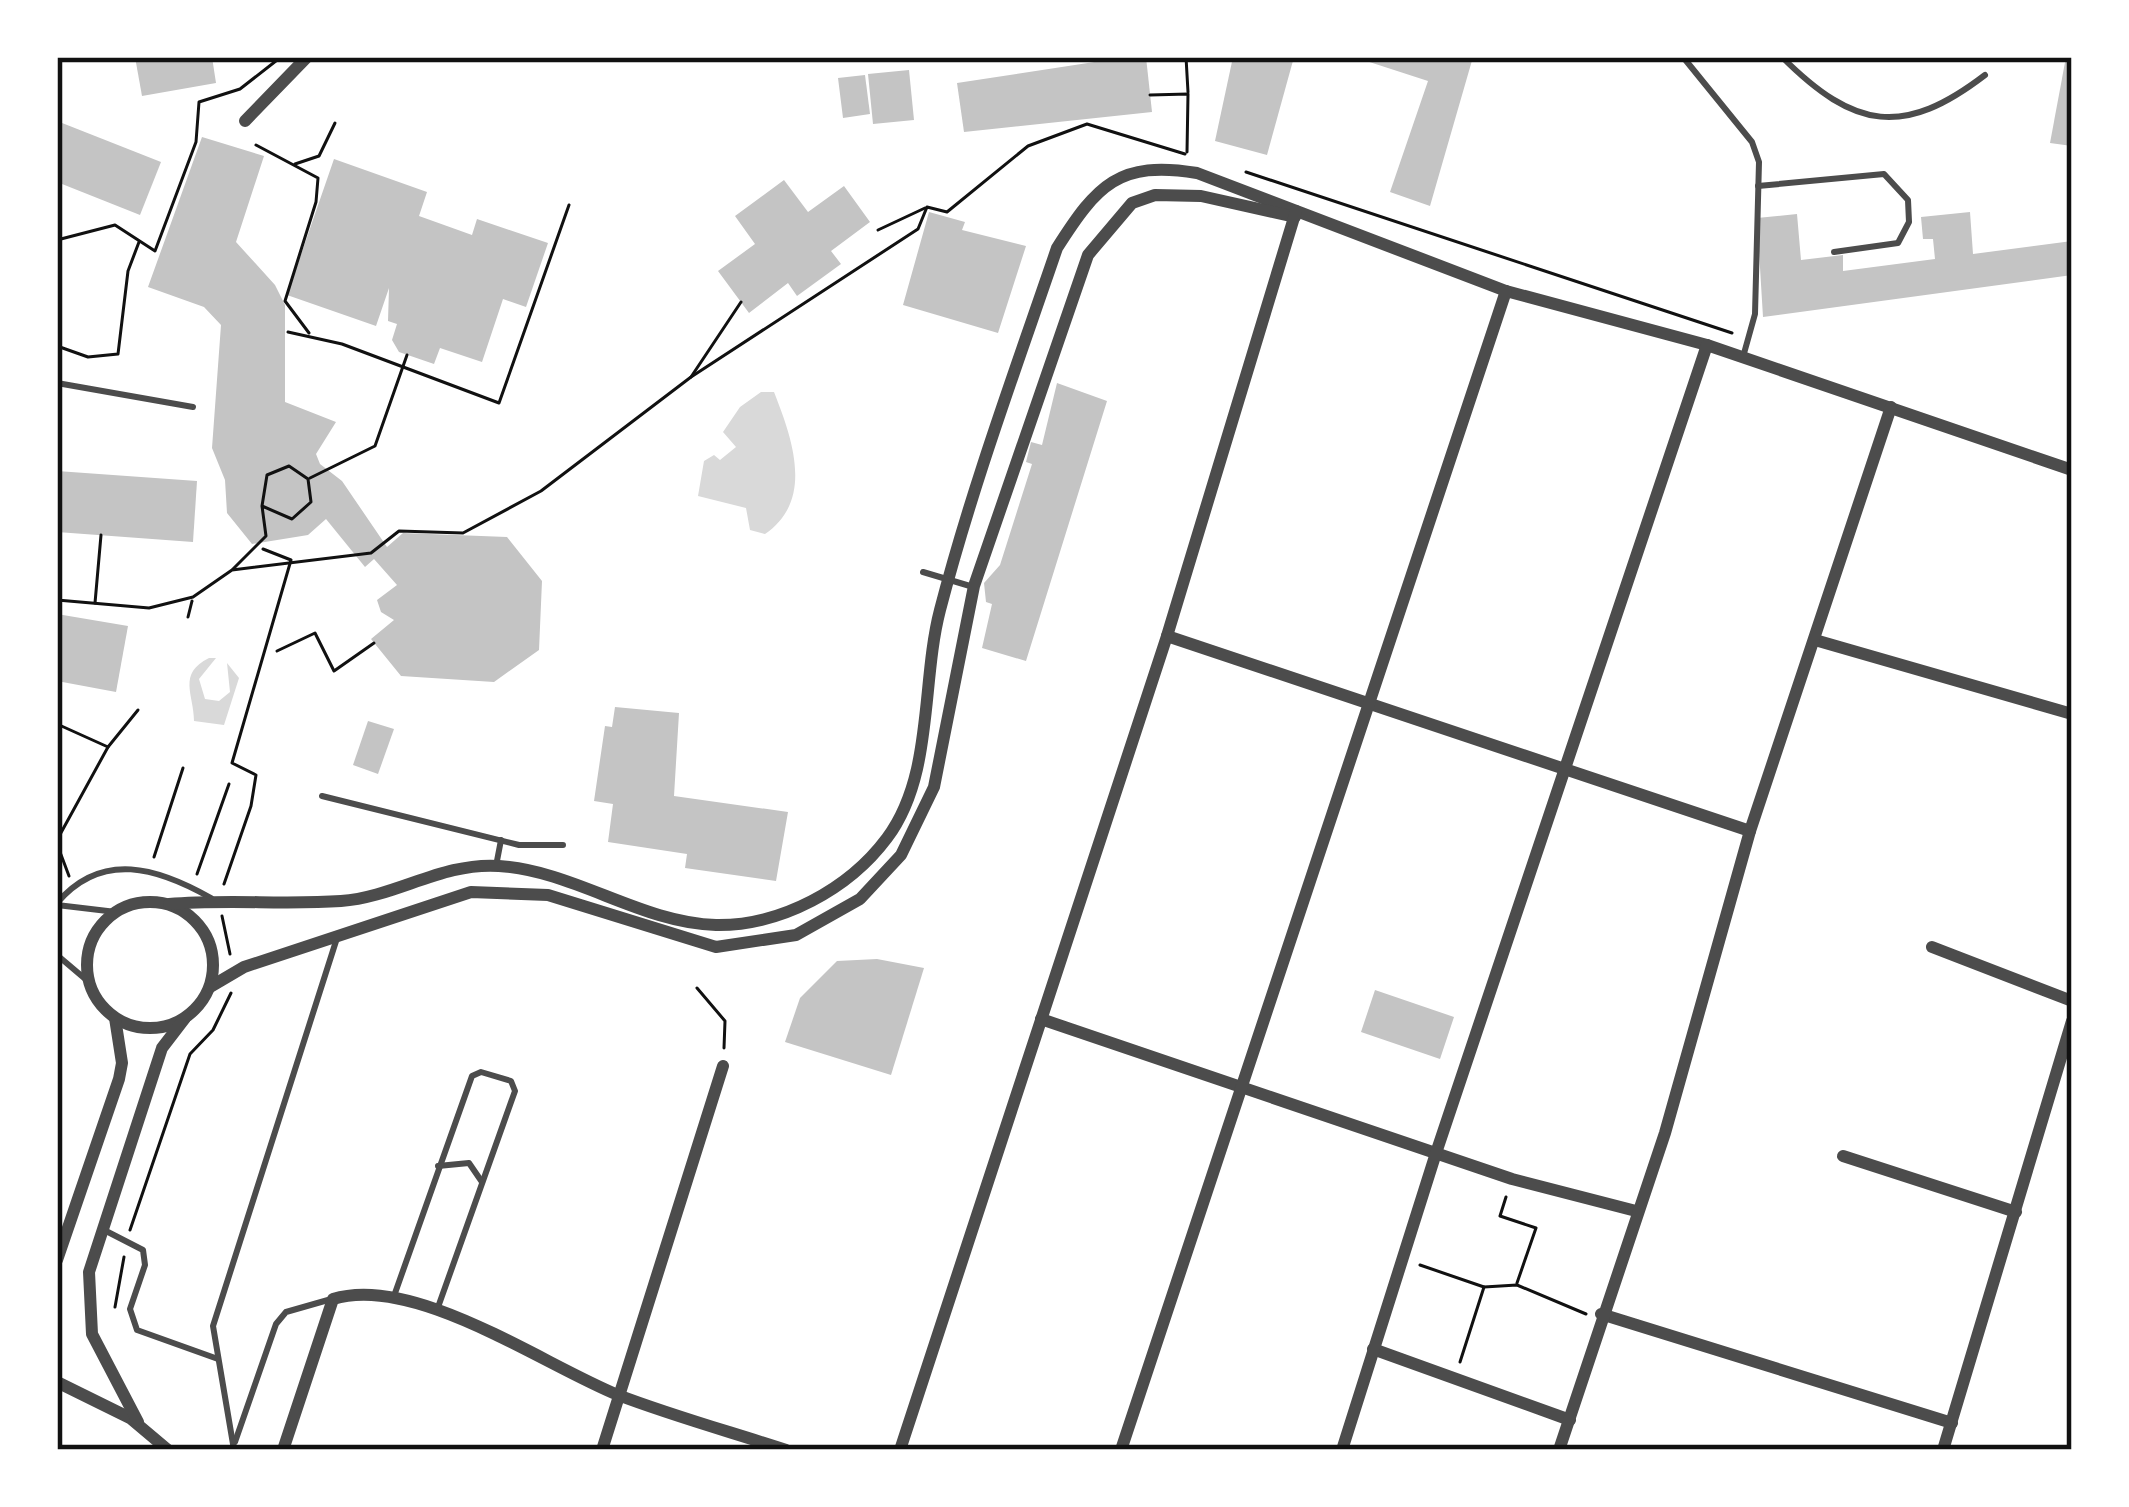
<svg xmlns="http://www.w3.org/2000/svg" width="2129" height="1507" viewBox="0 0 2129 1507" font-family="Jost,sans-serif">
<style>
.water{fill:#d9d9d9}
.building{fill:#c4c4c4}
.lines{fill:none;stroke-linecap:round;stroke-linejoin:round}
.path{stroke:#111;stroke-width:3}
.service{stroke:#4c4c4c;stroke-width:6}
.minor{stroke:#4c4c4c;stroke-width:12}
.neatline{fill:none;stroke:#111;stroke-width:4.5}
</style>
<rect width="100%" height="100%" fill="#fff"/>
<g class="water">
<path d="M761,392H774C792,438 815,500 765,534L750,530L746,508L698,496L704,461L714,455L720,460L736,447L723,432L740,407Z"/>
<path d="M209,658H216L199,679L205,699L219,701L230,692L227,663L239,678L224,725L194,721C194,694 177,674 209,658Z"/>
</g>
<g class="building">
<polygon points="135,57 212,57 216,83 142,96"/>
<polygon points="1127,57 1146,57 1152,112 964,132 957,83"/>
<polygon points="1233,57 1294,57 1267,155 1215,141"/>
<polygon points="1354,57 1473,57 1430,206 1390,192 1428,81"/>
<polygon points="2066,57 2072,57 2072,146 2050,143"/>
<polygon points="909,70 914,120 873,124 868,74"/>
<polygon points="865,75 870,114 843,118 838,78"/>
<polygon points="57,121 161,162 140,215 57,182"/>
<polygon points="202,137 264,156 236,242 275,285 285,305 285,402 336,422 316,454 320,464 342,481 387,547 403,533 507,537 542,581 539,650 494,682 401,676 371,639 394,620 381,612 377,600 397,585 374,559 365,567 326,519 308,535 252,544 227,513 225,480 212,448 221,325 204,307 148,287"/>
<polygon points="334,159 427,192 419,216 472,235 477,219 548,243 526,307 503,299 482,362 440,348 434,364 399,352 392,340 397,324 388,321 389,288 376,326 287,295"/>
<polygon points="784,180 808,212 844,186 870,222 831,251 841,264 797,296 788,283 749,313 718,271 755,244 735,216"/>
<polygon points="929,212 965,222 962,230 1026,246 998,333 903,305"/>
<polygon points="1970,212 1973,254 2072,241 2072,275 1763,317 1757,218 1797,214 1801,260 1843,255 1843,271 1935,259 1933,239 1923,239 1921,217"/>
<polygon points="1057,383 1107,401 1026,661 982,648 992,604 986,602 984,583 1000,565 1032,464 1026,462 1031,442 1042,445"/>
<polygon points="57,471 197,481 193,542 57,532"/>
<polygon points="57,614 128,626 116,692 57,681"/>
<polygon points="615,707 679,713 674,796 788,812 776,881 685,868 687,854 608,842 613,804 594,801 605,726 612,727"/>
<polygon points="368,721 394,729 378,774 353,765"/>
<polygon points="877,959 924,968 891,1075 785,1042 800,998 837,961"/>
<polygon points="1375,990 1454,1017 1440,1059 1361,1032"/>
</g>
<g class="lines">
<g class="path">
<polyline points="1186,57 1188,92"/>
<polyline points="1150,95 1188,94 1187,152"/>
<polyline points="256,145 318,178 316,202 285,301 309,333"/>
<polyline points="295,164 319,156 335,123"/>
<polyline points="1246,172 1732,333"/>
<polyline points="878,230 925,208"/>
<polyline points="57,240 115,225 155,251 196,142 199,102 240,89 281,57"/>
<polyline points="288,332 342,344 499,403 569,205"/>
<polyline points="57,346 88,357 118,354 128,271 139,242"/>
<polyline points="691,377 918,229 927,207 947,212 1028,146 1087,124 1185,154"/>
<polyline points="310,478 375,446 407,355"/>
<polyline points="233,569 266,536 262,506 267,475 289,466 308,479 311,502 292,519 262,506"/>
<polyline points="57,600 149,608 193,597 232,570 371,553 399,531 463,533 541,491 691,377 741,302"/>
<polyline points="95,603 101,535"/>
<polyline points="188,617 192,601"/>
<polyline points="277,651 315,633 334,671 374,643"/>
<polyline points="57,724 108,747 138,710"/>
<polyline points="57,840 108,747"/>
<polyline points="57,844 69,876"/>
<polyline points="154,857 183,768"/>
<polyline points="197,874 229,784"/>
<polyline points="224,884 251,806 256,775 232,763 291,560 263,549"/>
<polyline points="222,916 230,954"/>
<polyline points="697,988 725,1021 724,1048"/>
<polyline points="1506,1197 1500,1216 1536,1228 1517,1283"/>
<polyline points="130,1230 190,1054 213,1030 231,993"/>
<polyline points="1420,1265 1484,1287 1517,1285 1586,1314"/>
<polyline points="115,1307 124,1257"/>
<polyline points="1460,1362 1484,1287"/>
</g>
<g class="service">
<polyline points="1683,57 1752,142 1759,162 1755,314 1743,357"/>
<path d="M1782,57C1855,130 1904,137 1985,75"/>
<polyline points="1758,186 1884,174 1908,200 1909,222 1898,243 1834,252"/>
<polyline points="57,383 193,407"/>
<polyline points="923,572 970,586"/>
<polyline points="322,796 519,845 563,845"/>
<polyline points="496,866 501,840"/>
<path d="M57,903C102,850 158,868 211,898"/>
<polyline points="57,905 116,912"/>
<polyline points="57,955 90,983"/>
<polyline points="438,1166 469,1163 482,1182"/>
<polyline points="106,1231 143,1250 145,1265 130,1309 137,1330 218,1359"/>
<polyline points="394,1296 472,1076 481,1072 511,1081 515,1091 437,1310"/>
<polyline points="235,1442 276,1324 286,1312 328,1300"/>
<polyline points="234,1450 213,1326 337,938"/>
</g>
<g class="minor">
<polyline points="245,121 307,57"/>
<polyline points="1167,636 1750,831"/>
<polyline points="1815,640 2072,714"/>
<circle cx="150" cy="965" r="63"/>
<path d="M169,904C226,899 284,905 341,901C396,897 442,862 499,866C575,871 641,923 716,925C781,926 849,889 887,838C934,775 921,683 940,610C972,487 1016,368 1057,248C1097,185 1119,160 1197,173L1506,291L1707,345L2072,470"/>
<polyline points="1932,947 2072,1001"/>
<polyline points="210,987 244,967 471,892 548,895 716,947 796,935 860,899 901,855 934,787 974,586 1088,255 1132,203 1155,195 1201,196 1295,217"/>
<polyline points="1041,1019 1512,1179 1636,1211"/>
<polyline points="1843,1156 2016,1212"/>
<polyline points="57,1260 119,1079 122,1063 115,1018"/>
<polyline points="1601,1314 1952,1423"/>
<polyline points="1373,1349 1570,1420"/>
<polyline points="57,1382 130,1418 168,1450"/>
<polyline points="138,1422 92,1334 89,1272 162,1048 185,1018"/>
<path d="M283,1450L333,1299C414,1274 542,1364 618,1395C673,1416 731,1432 786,1450"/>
<polyline points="602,1450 723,1066"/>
<polyline points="900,1450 1167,636 1296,211"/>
<polyline points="1121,1450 1506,291"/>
<polyline points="1342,1450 1436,1153 1707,345"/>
<polyline points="1559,1450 1665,1133 1750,831 1891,407"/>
<polyline points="1943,1450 2072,1021"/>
</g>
</g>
<rect width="2129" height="1507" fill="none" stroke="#ffffff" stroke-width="120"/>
<rect x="60" y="60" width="2009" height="1387" class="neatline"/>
</svg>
